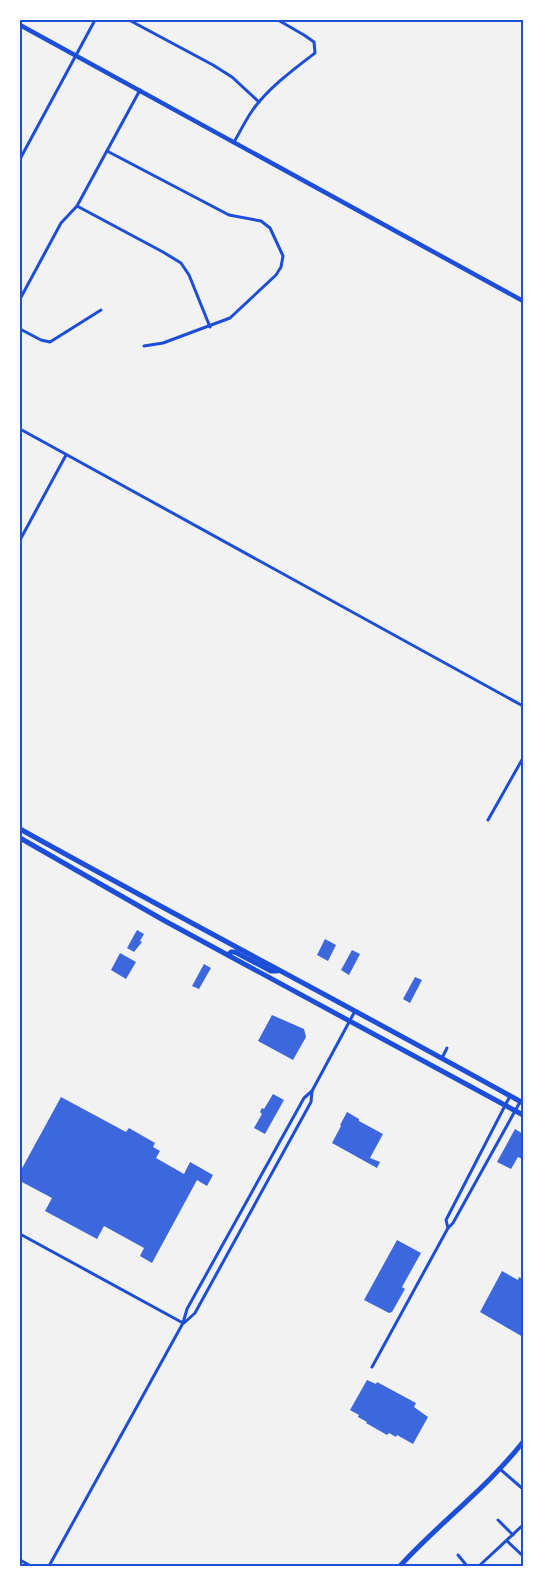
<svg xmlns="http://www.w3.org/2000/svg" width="543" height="1586" viewBox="0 0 543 1586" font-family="Lato,sans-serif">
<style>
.building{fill:#3d67dc}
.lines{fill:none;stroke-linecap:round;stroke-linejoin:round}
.minor{stroke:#1d4ed8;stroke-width:3}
.tertiary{stroke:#1d4ed8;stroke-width:4.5}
.secondary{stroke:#1d4ed8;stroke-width:5}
.neatline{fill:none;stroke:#1d4ed8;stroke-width:2}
</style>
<rect width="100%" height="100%" fill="#f2f2f2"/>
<g class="building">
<polygon points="137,930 144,934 140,941 142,942 134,952 127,948"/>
<polygon points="325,939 336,945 328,961 317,955"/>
<polygon points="352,950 360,954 349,975 341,970"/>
<polygon points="120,953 136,962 126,979 111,970"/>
<polygon points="204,964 211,968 199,989 192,986"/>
<polygon points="415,977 422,980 410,1003 403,999"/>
<polygon points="272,1015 304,1029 306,1037 293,1060 258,1041"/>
<polygon points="273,1094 284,1100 265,1134 254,1128 262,1114 260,1112 262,1108 264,1109"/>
<polygon points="61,1097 126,1132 129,1128 155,1143 153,1147 160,1151 156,1158 184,1174 190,1162 213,1175 207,1186 197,1180 152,1263 140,1256 144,1248 104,1226 97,1239 45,1211 52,1198 20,1181 20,1172"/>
<polygon points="347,1112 359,1119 359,1121 383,1134 370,1158 380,1162 377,1168 332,1143 341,1126 340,1125"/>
<polygon points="515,1129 523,1134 523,1158 522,1159 518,1157 511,1169 497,1162"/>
<polygon points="397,1240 421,1253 402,1287 405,1289 392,1312 389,1313 364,1300"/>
<polygon points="502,1271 518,1280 519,1277 523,1279 523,1337 480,1312"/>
<polygon points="367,1380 376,1384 377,1382 416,1403 414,1407 428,1417 413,1444 397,1435 396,1437 389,1433 387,1435 366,1423 367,1422 358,1417 359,1415 350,1410"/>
</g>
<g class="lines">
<g class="minor">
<polyline points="129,20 213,65 232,77 259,102"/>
<path d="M234,142C240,132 245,121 252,111C267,89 294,69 315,53L314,42L304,35L278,20"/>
<polyline points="107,151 229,215 261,221 270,228 283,256 281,267 276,275 230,318 163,343 144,346"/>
<polyline points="20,159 95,20"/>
<polyline points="77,206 163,252 181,263 189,275 210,327"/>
<polyline points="20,299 61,223 77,206 140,90"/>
<polyline points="20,329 41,340 50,342 101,310"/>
<polyline points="20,429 523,706"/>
<polyline points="20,540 66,455"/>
<polyline points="488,820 523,758"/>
<polyline points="442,1058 447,1048"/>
<polyline points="448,1228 446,1220 510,1096"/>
<polyline points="20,1234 183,1323"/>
<polyline points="184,1323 195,1313 311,1102 312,1091"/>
<polyline points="372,1367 448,1228 453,1223 520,1102"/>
<polyline points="500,1469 523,1489"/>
<polyline points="498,1520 513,1535"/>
<polyline points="507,1541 523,1556"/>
<polyline points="458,1555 467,1566"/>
<polyline points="20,1560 31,1566"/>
<polyline points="49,1566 183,1323 187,1309 304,1098 312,1091 355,1011"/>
<polyline points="479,1566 523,1525"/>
</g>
<polyline class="tertiary" points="20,25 523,301"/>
<g class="secondary">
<path d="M20,829C187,922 356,1010 523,1103"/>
<polyline points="20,838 165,921 523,1115"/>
<polyline points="228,955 231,952 235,952 271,971 277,971"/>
<path d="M400,1566C439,1523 487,1488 523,1442"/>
</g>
</g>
<rect width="543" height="1586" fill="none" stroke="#ffffff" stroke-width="42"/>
<rect x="21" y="21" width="501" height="1544" class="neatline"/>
</svg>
